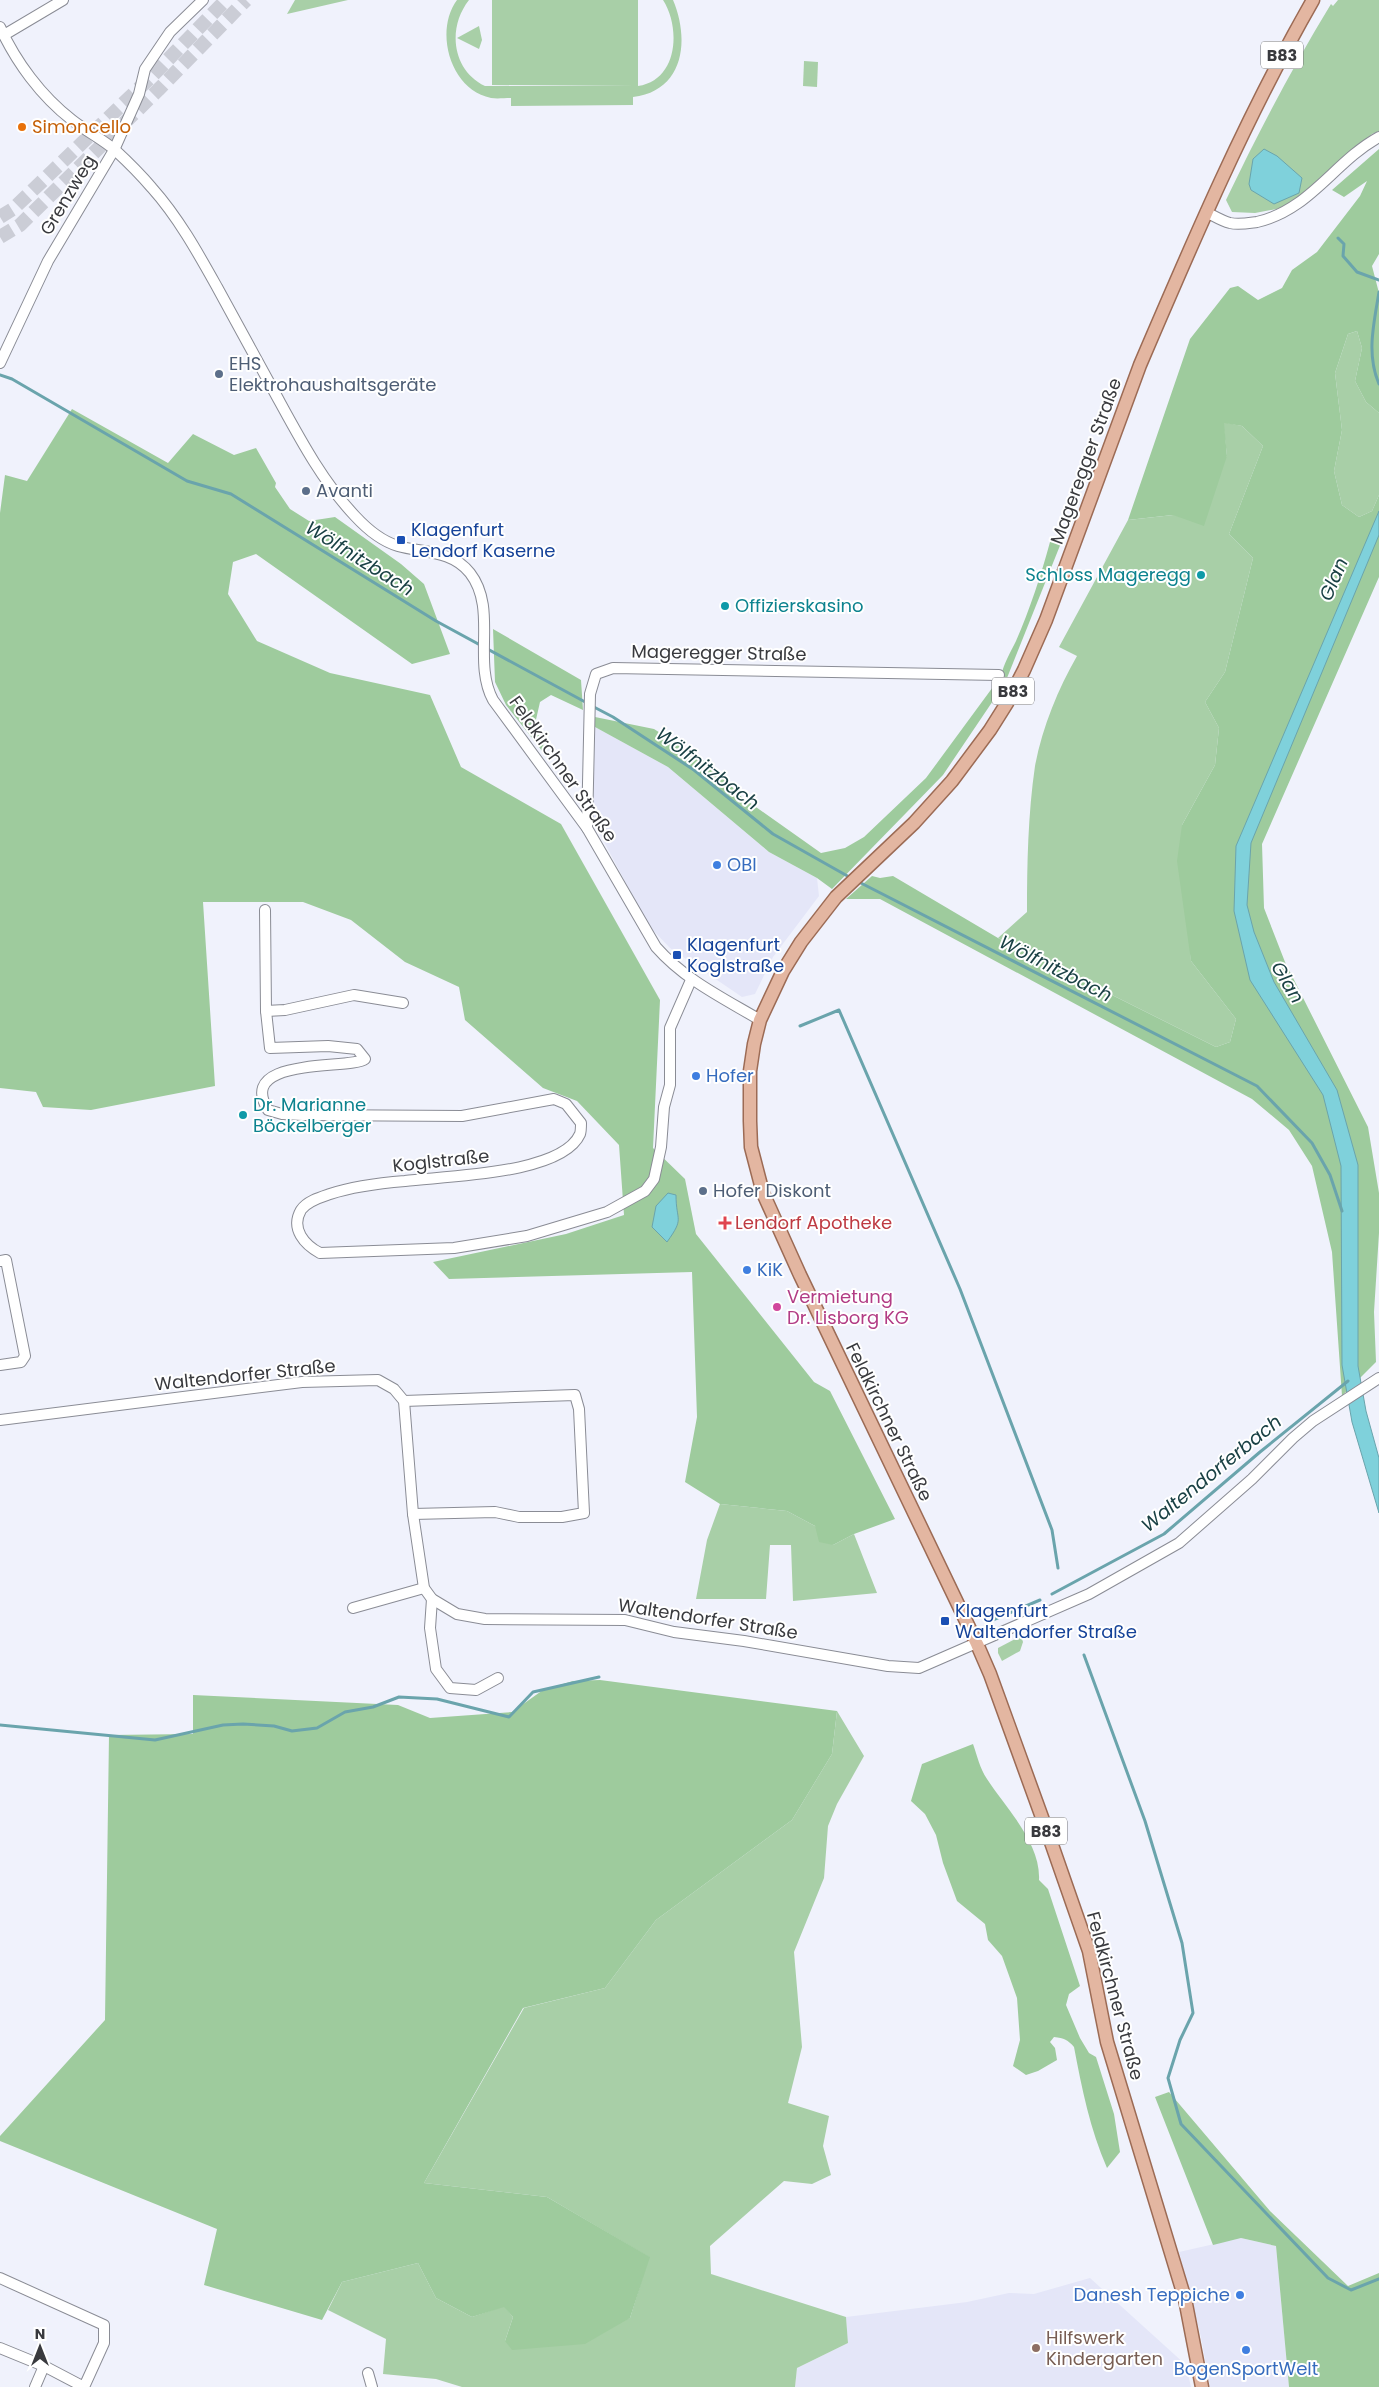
<svg xmlns="http://www.w3.org/2000/svg" width="1379" height="2387" viewBox="0 0 1379 2387" font-family="Poppins,sans-serif">
<style>
.built{fill:#e4e6f8}
.green{fill:#a8cfa7}
.forest{fill:#9ecb9d}
.water{fill:#7fd1db;stroke:#6aa4ac}
.lines{fill:none;stroke-linecap:round;stroke-linejoin:round}
.stream{stroke:#6aa4ac;stroke-width:3}
.highway-tunnel{stroke:#cbcdd6;stroke-width:14;stroke-dasharray:14 7;stroke-linecap:butt}
.minor-casing{stroke:#8a8c95;stroke-width:12}
.major-casing{stroke:#9c6b55;stroke-width:15}
.minor{stroke:#fff;stroke-width:10}
.major{stroke:#e3b6a1;stroke-width:12}
.food-dot{fill:#e8710a;stroke:#fff;stroke-width:2}
.service-dot{fill:#5c6f8a;stroke:#fff;stroke-width:2}
.transit-dot{fill:#1a4fb4;stroke:#fff;stroke-width:2}
.culture-dot{fill:#0f9aa8;stroke:#fff;stroke-width:2}
.shop-dot{fill:#3f7fe0;stroke:#fff;stroke-width:2}
.health-dot{fill:#e0444e;stroke:#fff;stroke-width:2}
.hotel-dot{fill:#d1479c;stroke:#fff;stroke-width:2}
.education-dot{fill:#8d6e63;stroke:#fff;stroke-width:2}
.labels{text-anchor:middle;stroke-width:4;stroke-linejoin:round;paint-order:stroke}
.shield{fill:#fff;stroke:#747578;stroke-width:1}
.shield-label{font-size:16px;font-weight:bold;fill:#393a3e}
.food-label{font-size:18px;fill:#c56008;stroke:#fff;text-anchor:start}
.street-label{font-size:18px;fill:#393a3e;stroke:#fff}
.service-label{font-size:18px;fill:#4e5e75;stroke:#fff;text-anchor:start}
.transit-label{font-size:18px;fill:#164399;stroke:#fff;text-anchor:start}
.culture-label{font-size:18px;fill:#0d838f;stroke:#fff;text-anchor:start}
.shop-label{font-size:18px;fill:#366cbe;stroke:#fff;text-anchor:start}
.health-label{font-size:18px;fill:#be3a42;stroke:#fff;text-anchor:start}
.hotel-label{font-size:18px;fill:#b23c85;stroke:#fff;text-anchor:start}
.education-label{font-size:18px;fill:#785e54;stroke:#fff;text-anchor:start}
.water-label{font-size:19px;font-style:italic;fill:#1a4145;stroke:#fff}
</style>
<rect width="100%" height="100%" fill="#f0f2fc"/>
<g class="built">
<polygon points="595,727 668,767 769,852 817,878 819,896 773,957 755,994 742,997 670,948 648,925 593,821"/>
<polygon points="1241,2238 1276,2246 1289,2387 1210,2387 1201,2337 1179,2252"/>
<polygon points="1090,2278 1186,2365 1191,2387 795,2387 797,2368 848,2343 846,2317 967,2302 1009,2293 1034,2294"/>
</g>
<g class="green">
<polygon points="295,0 348,0 287,14"/>
<path d="M457,0H469C447,28 452,70 485,86H635L492,85V0H638V86C678,80 681,28 663,0H673C690,40 684,91 633,97V105L511,106V98C505,98 497,99 491,98C450,90 434,31 457,0Z"/>
<path d="M1338,0H1379V131L1372,134L1287,207L1255,213L1232,212L1226,200C1258,133 1292,68 1331,4L1333,6Z"/>
<polygon points="479,26 482,40 479,49 457,38"/>
<polygon points="804,61 818,62 817,87 803,86"/>
<polygon points="1357,331 1362,348 1355,381 1366,402 1379,413 1379,495 1372,511 1359,517 1342,505 1334,471 1342,430 1335,373 1348,334"/>
<path d="M1223,422L1242,426L1263,446L1229,534L1253,558L1225,672L1205,702L1219,728L1215,765L1182,825L1191,961L1236,1019L1230,1042L1216,1047L998,938L1027,912C1027,864 1028,814 1035,766C1042,728 1058,689 1077,656L1059,647L1128,520L1173,515L1227,456Z"/>
<polygon points="720,1504 787,1511 815,1526 833,1545 854,1534 877,1593 793,1601 791,1545 770,1545 766,1599 696,1599 707,1540"/>
<polygon points="1021,1636 1023,1642 1020,1651 1002,1661 998,1653 998,1648"/>
<polygon points="837,1711 864,1756 837,1804 828,1826 824,1878 794,1952 802,2047 788,2103 829,2116 823,2146 831,2175 812,2184 784,2181 710,2246 711,2274 846,2317 848,2343 797,2368 795,2387 462,2387 436,2379 383,2374 386,2339 328,2310 342,2282 418,2263 436,2298 472,2317 504,2306 513,2317 505,2341 630,2318 649,2257 547,2197 424,2183 524,2008 605,1988 656,1920 792,1820 832,1754"/>
</g>
<g class="forest">
<polygon points="1379,149 1379,254 1372,266 1379,293 1379,413 1366,402 1355,381 1362,348 1357,331 1348,334 1335,373 1342,430 1334,471 1342,505 1359,517 1372,511 1379,495 1379,577 1262,844 1264,908 1285,962 1368,1127 1379,1193 1379,1233 1374,1312 1376,1362 1342,1396 1332,1252 1312,1166 1289,1130 1252,1099 880,899 846,899 872,876 880,878 893,876 998,938 1216,1047 1230,1042 1236,1019 1191,961 1177,861 1182,825 1215,765 1219,728 1205,702 1225,672 1253,558 1229,534 1263,446 1242,426 1224,423 1227,456 1204,526 1173,515 1128,520 1190,339 1230,288 1238,286 1258,300 1282,288 1292,270 1317,252 1360,196 1367,181 1344,197 1332,190"/>
<polygon points="72,409 168,463 193,434 234,455 256,448 276,483 275,487 290,509 309,521 335,517 401,564 424,584 450,654 412,664 256,554 233,562 228,594 257,641 330,673 430,695 461,767 561,824 660,1000 653,1148 685,1179 696,1234 814,1382 830,1391 895,1519 854,1534 833,1545 819,1542 815,1526 787,1511 720,1504 685,1482 697,1417 692,1272 449,1279 433,1262 566,1234 624,1215 619,1145 577,1101 543,1088 465,1020 459,987 405,962 351,920 303,902 203,902 215,1086 91,1110 43,1107 36,1092 0,1088 0,513 5,475 27,481"/>
<path d="M1050,542L1061,543L1005,683L943,775L832,889L817,878L769,852L668,767L595,727V717L654,729L717,769L739,795L821,853L845,848L864,837L926,778L1001,676C1004,663 1010,653 1016,641C1030,609 1041,575 1050,542Z"/>
<polygon points="493,629 581,680 583,710 551,695 540,702 535,724 550,761 506,705 495,682"/>
<polygon points="600,1680 837,1711 832,1754 792,1820 656,1920 605,1988 523,2008 424,2183 547,2197 650,2257 630,2318 585,2344 512,2350 505,2341 513,2317 504,2307 472,2317 436,2298 418,2263 342,2282 322,2320 204,2285 217,2229 0,2141 0,2136 105,2020 109,1735 193,1734 193,1695 398,1705 430,1718 512,1712 543,1690 573,1681"/>
<path d="M973,1744C977,1755 980,1769 987,1779C1006,1808 1041,1843 1039,1880L1048,1889L1080,1986L1069,1994L1066,2005L1080,2038L1089,2053L1096,2057L1114,2114L1120,2152L1107,2168C1090,2129 1082,2089 1074,2047C1068,2040 1064,2038 1054,2037L1050,2042L1055,2048L1057,2060L1038,2071L1026,2075L1013,2066L1020,2040L1017,1998L1002,1956L988,1940L985,1924L957,1901L943,1863L936,1835L925,1814L911,1801L922,1764Z"/>
<polygon points="1169,2092 1270,2211 1348,2286 1379,2273 1379,2387 1289,2387 1276,2246 1241,2238 1213,2245 1155,2097"/>
</g>
<g class="water">
<polygon points="1264,149 1277,156 1302,178 1299,193 1274,204 1251,190 1249,184 1253,159"/>
<polygon points="1379,511 1379,535 1251,843 1247,905 1254,932 1274,982 1337,1090 1358,1165 1358,1366 1366,1411 1379,1458 1379,1513 1352,1422 1342,1365 1341,1166 1323,1095 1250,980 1234,911 1236,846"/>
<path d="M668,1193L676,1195C676,1222 685,1217 667,1242L652,1227L656,1206Z"/>
</g>
<g class="lines">
<g class="stream">
<polyline points="1338,238 1344,244 1343,256 1357,272 1379,280"/>
<path d="M1379,292C1374,323 1366,354 1379,384"/>
<polyline points="0,375 12,379 187,481 231,494 436,621 587,703"/>
<polyline points="592,706 613,717 694,770 773,834 851,878"/>
<polyline points="857,881 1257,1086 1312,1143 1330,1175 1342,1211"/>
<polyline points="800,1026 839,1010 960,1289 1052,1530 1058,1568"/>
<polyline points="1052,1594 1164,1534 1260,1452 1348,1381"/>
<polyline points="988,1622 1040,1600"/>
<polyline points="1084,1655 1145,1821 1182,1943 1193,2013 1180,2040 1168,2078 1181,2124 1328,2278 1351,2290 1379,2279"/>
<polyline points="0,1725 155,1740 223,1725 243,1724 274,1726 292,1731 317,1728 345,1712 373,1707 399,1697 437,1699 509,1717 533,1692 599,1677"/>
</g>
<g class="highway-tunnel">
<polyline points="0,217 13,209 151,77 226,0"/>
<polyline points="0,237 20,225 158,90 246,0"/>
</g>
<defs>
<g id="minor">
<path d="M0,27C16,62 41,96 72,120C86,131 102,139 115,150C128,162 141,175 152,188C178,217 198,253 217,287C237,323 256,359 276,395C299,437 322,481 355,516C367,529 381,541 398,546C423,553 452,550 470,573C498,609 472,661 493,700L587,828L656,947C685,980 723,998 760,1020"/>
<polyline points="4,35 63,0"/>
<path d="M1206,212C1214,216 1222,221 1230,223C1239,225 1249,223 1257,222C1310,210 1334,162 1379,137"/>
<polyline points="0,363 48,261 114,150 139,94 145,69 170,32 203,0"/>
<polyline points="587,828 590,694 596,674 613,668 999,675"/>
<path d="M265,910L266,1011L270,1048L328,1046L357,1049L365,1059C351,1070 235,1056 268,1110L282,1114L303,1115L462,1116L554,1099L566,1104L581,1123C581,1126 581,1131 580,1134C562,1175 443,1176 405,1181C381,1183 354,1186 330,1194C321,1197 307,1201 301,1210C290,1229 305,1245 320,1253L454,1248L527,1236L607,1212L645,1191L654,1179L661,1147L664,1107L670,1085V1028L691,980"/>
<polyline points="266,1011 285,1010 354,995 403,1003"/>
<polyline points="0,1261 6,1260 25,1356 21,1362 0,1365"/>
<polyline points="404,1401 575,1395 579,1409 584,1513 562,1517 519,1517 495,1512 413,1514"/>
<polyline points="0,1420 302,1382 378,1380 394,1389 404,1401 413,1514 424,1588 432,1599 457,1614 485,1619 625,1620 674,1632 744,1641 888,1666 919,1668 1089,1594 1179,1543 1252,1479 1293,1438 1313,1421 1379,1378"/>
<polyline points="432,1599 430,1628 436,1669 450,1688 476,1690 498,1678"/>
<polyline points="353,1608 424,1588"/>
<polyline points="0,2278 104,2325 104,2343 84,2387 44,2366 0,2348"/>
<polyline points="368,2373 372,2387"/>
<polyline points="35,2387 44,2366"/>
</g>
<path id="major" d="M1202,2387L1185,2299L1107,2042L1089,1951L1052,1845L990,1674L977,1644L800,1275L763,1193L751,1147L750,1121V1071L754,1044L760,1020L783,971L801,942L836,897L914,823L952,781L990,730L1007,703L1024,670L1046,620L1140,365C1193,241 1246,117 1313,0"/>
</defs>
<use href="#minor" class="minor-casing"/>
<use href="#major" class="major-casing"/>
<use href="#minor" class="minor"/>
<use href="#major" class="major"/>
</g>
<circle class="food-dot" cx="22" cy="127" r="5"/>
<g class="service-dot">
<circle cx="219" cy="374" r="5"/>
<circle cx="306" cy="491" r="5"/>
<circle cx="703" cy="1191" r="5"/>
</g>
<g class="transit-dot">
<rect x="396" y="535" width="10" height="10" rx="2.5"/>
<rect x="672" y="950" width="10" height="10" rx="2.5"/>
<rect x="940" y="1616" width="10" height="10" rx="2.5"/>
</g>
<g class="culture-dot">
<circle cx="1201" cy="575" r="5"/>
<circle cx="725" cy="606" r="5"/>
<circle cx="243" cy="1115" r="5"/>
</g>
<g class="shop-dot">
<circle cx="717" cy="865" r="5"/>
<circle cx="696" cy="1076" r="5"/>
<circle cx="747" cy="1270" r="5"/>
<circle cx="1240" cy="2295" r="5"/>
<circle cx="1246" cy="2350" r="5"/>
</g>
<path class="health-dot" d="M722.5 1215.5h5v5h5v5h-5v5h-5v-5h-5v-5h5z"/>
<circle class="hotel-dot" cx="777" cy="1307" r="5"/>
<circle class="education-dot" cx="1036" cy="2348" r="5"/>
<g class="labels">
<g class="shield">
<rect x="1261" y="41.5" width="42" height="27" rx="4"/>
<rect x="992" y="677.5" width="42" height="27" rx="4"/>
<rect x="1025" y="1817.5" width="42" height="27" rx="4"/>
</g>
<g class="shield-label">
<text x="1282" y="61">B83</text>
<text x="1013" y="697">B83</text>
<text x="1046" y="1837">B83</text>
</g>
<g class="food-label">
<text x="32" y="133">Simoncello</text>
</g>
<g class="street-label">
<text transform="translate(68 195) rotate(-59)" y="6">Grenzweg</text>
<text transform="translate(1086 461) rotate(-70)" y="6">Mageregger Straße</text>
<text transform="translate(719 653) rotate(1)" y="6">Mageregger Straße</text>
<text transform="translate(563 769) rotate(55)" y="6">Feldkirchner Straße</text>
<text transform="translate(441 1161) rotate(-6)" y="6">Koglstraße</text>
<text transform="translate(245 1375) rotate(-6)" y="6">Waltendorfer Straße</text>
<text transform="translate(889 1422) rotate(64)" y="6">Feldkirchner Straße</text>
<text transform="translate(708 1619) rotate(9)" y="6">Waltendorfer Straße</text>
<text transform="translate(1115 1996) rotate(75)" y="6">Feldkirchner Straße</text>
</g>
<g class="service-label">
<text x="229" y="370">EHS<tspan x="229" dy="21">Elektrohaushaltsgeräte</tspan></text>
<text x="316" y="497">Avanti</text>
<text x="713" y="1197">Hofer Diskont</text>
</g>
<g class="transit-label">
<text x="411" y="536">Klagenfurt<tspan x="411" dy="21">Lendorf Kaserne</tspan></text>
<text x="687" y="951">Klagenfurt<tspan x="687" dy="21">Koglstraße</tspan></text>
<text x="955" y="1617">Klagenfurt<tspan x="955" dy="21">Waltendorfer Straße</tspan></text>
</g>
<g class="culture-label">
<text x="1191" y="581" text-anchor="end">Schloss Mageregg</text>
<text x="735" y="612">Offizierskasino</text>
<text x="253" y="1111">Dr. Marianne<tspan x="253" dy="21">Böckelberger</tspan></text>
</g>
<g class="shop-label">
<text x="727" y="871">OBI</text>
<text x="706" y="1082">Hofer</text>
<text x="757" y="1276">KiK</text>
<text x="1230" y="2301" text-anchor="end">Danesh Teppiche</text>
<text x="1246" y="2375" text-anchor="middle">BogenSportWelt</text>
</g>
<g class="health-label">
<text x="735" y="1229">Lendorf Apotheke</text>
</g>
<g class="hotel-label">
<text x="787" y="1303">Vermietung<tspan x="787" dy="21">Dr. Lisborg KG</tspan></text>
</g>
<g class="education-label">
<text x="1046" y="2344">Hilfswerk<tspan x="1046" dy="21">Kindergarten</tspan></text>
</g>
<g class="water-label">
<text transform="translate(360 558) rotate(32)" y="7">Wölfnitzbach</text>
<text transform="translate(1333 579) rotate(-67)" y="7">Glan</text>
<text transform="translate(708 768) rotate(37)" y="7">Wölfnitzbach</text>
<text transform="translate(1056 968) rotate(27)" y="7">Wölfnitzbach</text>
<text transform="translate(1288 982) rotate(59)" y="7">Glan</text>
<text transform="translate(1211 1473) rotate(-39)" y="7">Waltendorferbach</text>
</g>
</g>
<g transform="translate(40 2347)" stroke="#ffffff" stroke-width="4" paint-order="stroke">
<path d="M0-4L9 19L0 12L-9 19Z" fill="#393a3e"/>
<text y="-8" font-size="14" font-weight="bold" text-anchor="middle" fill="#393a3e">N</text>
</g>
</svg>
